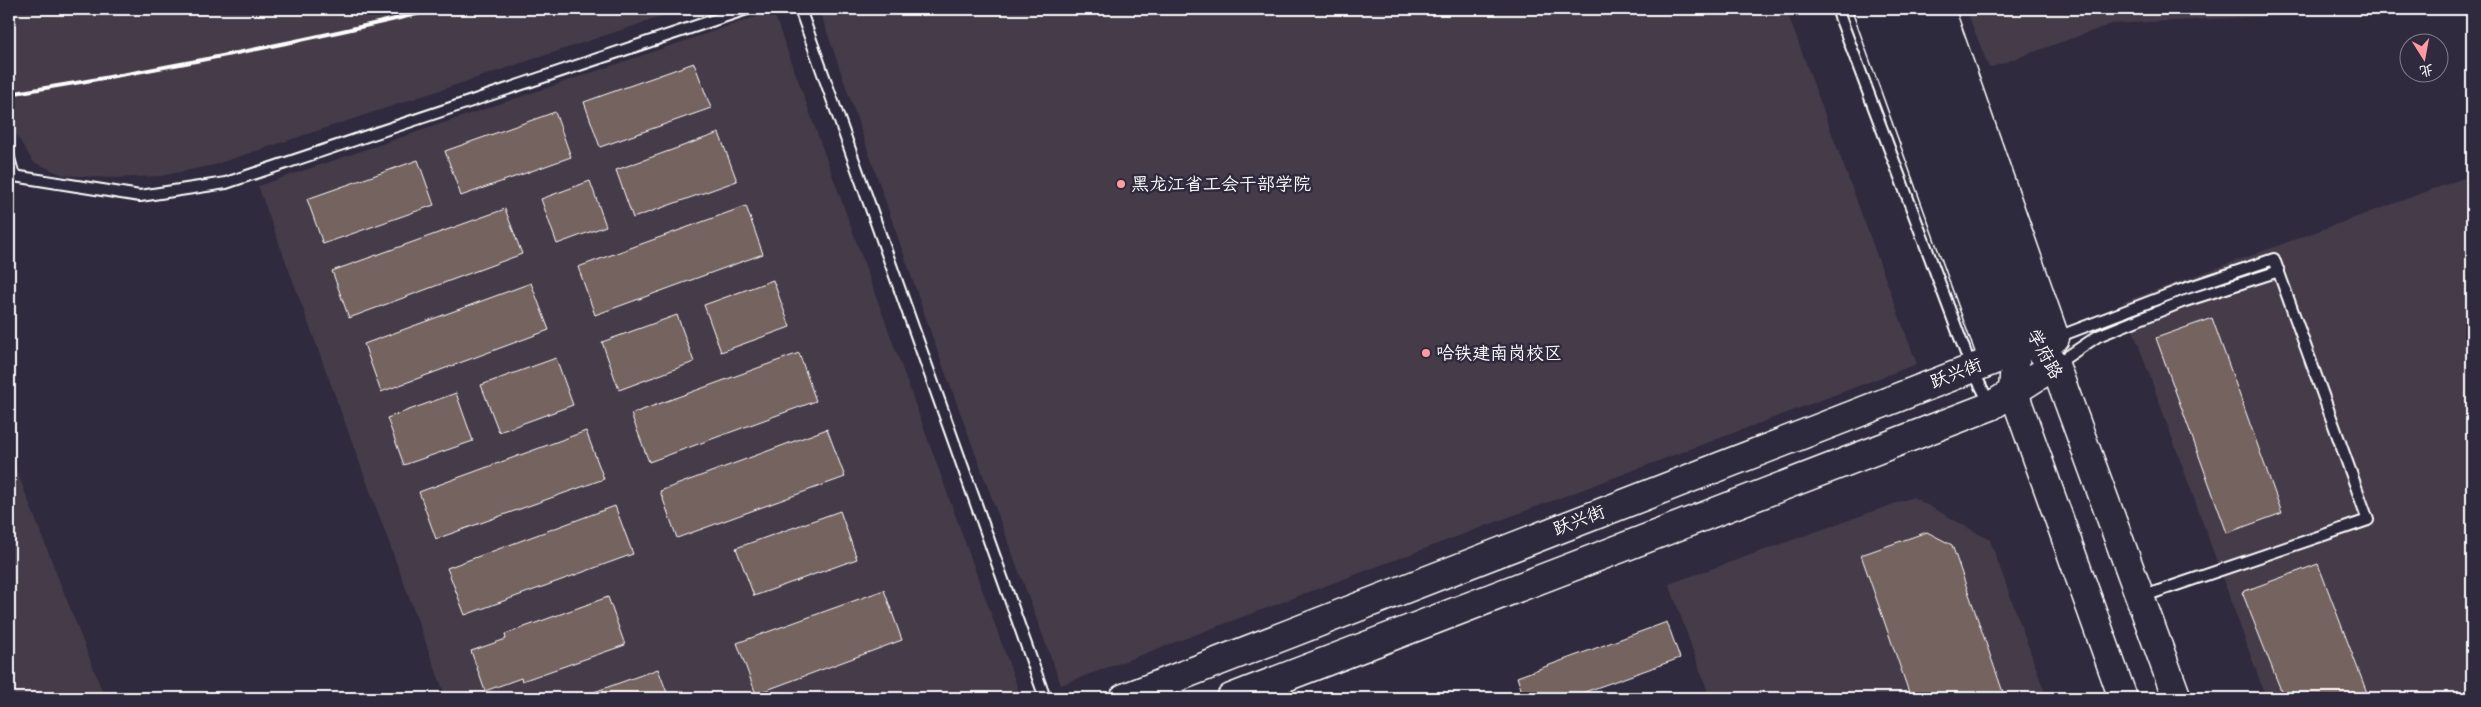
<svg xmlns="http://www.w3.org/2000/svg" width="2481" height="707" viewBox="0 0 2481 707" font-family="'Indie Flower','LXGW WenKai TC',sans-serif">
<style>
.built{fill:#443b48}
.building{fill:#746461;stroke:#fff}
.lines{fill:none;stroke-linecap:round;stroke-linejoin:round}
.service-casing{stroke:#fff;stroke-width:14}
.primary-casing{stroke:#fff;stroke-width:31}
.trunk-casing{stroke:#fff;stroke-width:31}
.service{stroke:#2f2a3d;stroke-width:10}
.primary{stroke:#2f2a3d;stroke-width:28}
.trunk{stroke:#2f2a3d;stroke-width:28}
.rail{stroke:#fff;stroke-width:4}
.poi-dot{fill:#ff9aa2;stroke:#2f2a3d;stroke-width:2}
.labels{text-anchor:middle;stroke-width:5;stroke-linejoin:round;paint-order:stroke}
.poi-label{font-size:18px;fill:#fff;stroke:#2f2a3d;text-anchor:start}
.street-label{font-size:18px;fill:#fff;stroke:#2f2a3d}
</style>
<rect width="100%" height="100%" fill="#2f2a3d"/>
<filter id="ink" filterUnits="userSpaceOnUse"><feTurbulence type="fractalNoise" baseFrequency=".02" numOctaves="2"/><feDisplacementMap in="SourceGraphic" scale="10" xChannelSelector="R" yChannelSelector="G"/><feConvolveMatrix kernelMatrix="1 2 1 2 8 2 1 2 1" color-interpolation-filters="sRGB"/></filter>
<g filter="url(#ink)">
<g class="built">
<polygon points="9,9 685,9 214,165 161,176 110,178 63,175 33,162 16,134 9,135"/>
<polygon points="819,9 1786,9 1917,364 1061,685 934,342"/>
<polygon points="1966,9 2418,9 2112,24 1989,68"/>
<polygon points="773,11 1020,694 1004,698 446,698 258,186"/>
<polygon points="2472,175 2472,698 2266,698 2123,302"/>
<polygon points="9,451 105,698 9,698"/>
<polygon points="1913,497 1990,540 2047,698 1710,698 1669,584"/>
</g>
<g class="building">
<polygon points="694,63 711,108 600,147 584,102"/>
<polygon points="555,112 571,157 461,196 445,151"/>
<polygon points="719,133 737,181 633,218 616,170"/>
<polygon points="418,160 434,205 323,244 307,199"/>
<polygon points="590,181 606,226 557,244 541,199"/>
<polygon points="746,206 763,254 595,315 578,267"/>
<polygon points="505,209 522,254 349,318 332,271"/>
<polygon points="773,280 790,327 721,352 704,305"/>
<polygon points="531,283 549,330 381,392 364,344"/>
<polygon points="677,315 694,362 619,390 602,342"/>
<polygon points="2212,318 2282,513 2227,533 2156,338"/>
<polygon points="799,353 816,401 649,462 631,414"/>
<polygon points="556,358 573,405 499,432 481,385"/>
<polygon points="456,393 473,441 404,465 387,418"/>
<polygon points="827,429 845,477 677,538 660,491"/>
<polygon points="586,431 604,479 436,539 419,492"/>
<polygon points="615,506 633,554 465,615 447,568"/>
<polygon points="840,511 857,559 754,596 736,548"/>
<polygon points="1927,532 1952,545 2005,698 1911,698 1861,555"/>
<polygon points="2318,564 2369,698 2284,698 2242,592"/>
<polygon points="884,590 902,640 756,694 737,643"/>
<polygon points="608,597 625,645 522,681 521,678 485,691 471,651 506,639 505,634"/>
<polygon points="1667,622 1680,658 1568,698 1524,698 1517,677"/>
<polygon points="658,669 669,698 583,698 583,696"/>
</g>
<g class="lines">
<defs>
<g id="service">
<polyline points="800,9 1045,698"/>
<polyline points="1837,9 1971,367 1991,406"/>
<polyline points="9,158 14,176 140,196 226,183 747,9"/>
<polyline points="2055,338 2178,291 2274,259 2368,520 2141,597"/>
<polyline points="2055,365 2098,336 2182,302 2279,271"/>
</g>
<g id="primary">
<polyline points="1124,698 2015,352"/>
<polyline points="1231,698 1991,406 2055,365"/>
</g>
<g id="trunk">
<polyline points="1867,9 1993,359"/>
<polyline points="1893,9 2016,351 2013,390 2123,698"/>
<polyline points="1915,9 2035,345 2055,365 2177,698"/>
<polyline points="1940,9 2055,338"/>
</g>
</defs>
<use href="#service" class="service-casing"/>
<use href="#primary" class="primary-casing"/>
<use href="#trunk" class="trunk-casing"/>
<use href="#service" class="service"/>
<use href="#primary" class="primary"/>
<use href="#trunk" class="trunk"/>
<path class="rail" d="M9,94C153,71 296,43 438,9"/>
</g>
</g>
<g class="poi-dot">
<circle cx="1121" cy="184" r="5"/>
<circle cx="1426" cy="353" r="5"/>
</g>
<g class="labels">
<g class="poi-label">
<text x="1131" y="190">黑龙江省工会干部学院</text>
<text x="1436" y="359">哈铁建南岗校区</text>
</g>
<g class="street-label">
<text transform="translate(2045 354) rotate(61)" y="6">学府路</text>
<text transform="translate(1956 373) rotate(-21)" y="6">跃兴街</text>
<text transform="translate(1579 520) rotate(-21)" y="6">跃兴街</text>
</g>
</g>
<rect width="2481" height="707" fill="none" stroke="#2f2a3d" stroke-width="30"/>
<rect x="15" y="15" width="2451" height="677" fill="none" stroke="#fff" stroke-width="2" filter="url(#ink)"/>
<g transform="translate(2424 58) rotate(169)"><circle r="24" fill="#2f2a3d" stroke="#827f8b"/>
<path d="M0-4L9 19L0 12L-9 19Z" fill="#ff9aa2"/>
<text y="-8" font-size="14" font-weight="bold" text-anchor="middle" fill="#ffffff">北</text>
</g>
</svg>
